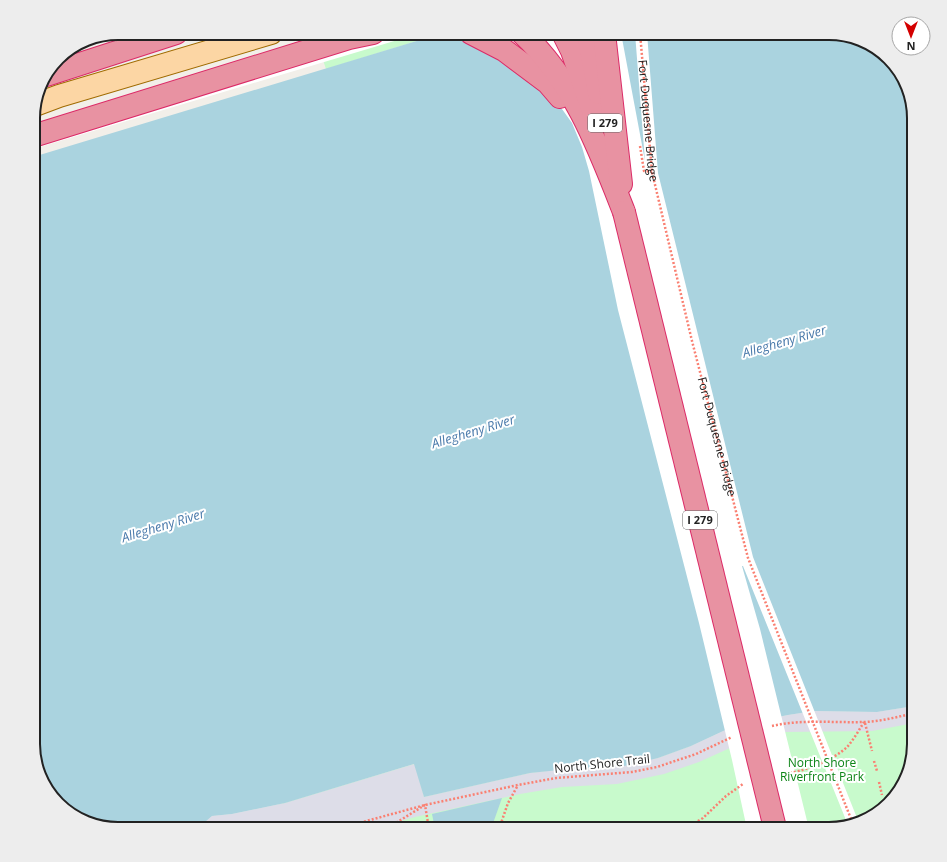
<svg xmlns="http://www.w3.org/2000/svg" width="947" height="862" viewBox="0 0 947 862" font-family="'Open Sans',sans-serif">
<style>
.park{fill:#c8facc}
.plaza{fill:#dddde8}
.water{fill:#aad3df}
.pier{fill:#fff}
.lines{fill:none;stroke-linecap:round;stroke-linejoin:round}
.primary-casing{stroke:#a06b00;stroke-width:24}
.motorway-casing{stroke:#dc2a67;stroke-width:24}
.path{stroke:#fa8072;stroke-width:2.5;stroke-dasharray:2 2;stroke-linecap:butt}
.primary{stroke:#fcd6a4;stroke-width:22}
.motorway{stroke:#e892a2;stroke-width:22}
.motorway-bridge-casing{stroke:#dc2a67;stroke-width:24;stroke-linecap:butt}
.path-bridge{stroke:#fa8072;stroke-width:2.5;stroke-dasharray:2 2;stroke-linecap:butt}
.motorway-bridge{stroke:#e892a2;stroke-width:22}
.labels{text-anchor:middle;stroke-width:4;stroke-linejoin:round;paint-order:stroke}
.shield{fill:#fff;stroke:#646464;stroke-width:1}
.shield-label{font-size:11px;font-weight:bold;fill:#222}
.street-label{font-size:12px;fill:#222;stroke:#fff}
.park-label{font-size:12px;fill:#0c8416;stroke:#fff}
.water-label{font-size:13px;font-style:italic;fill:#4a7aab;stroke:#fff}
.rim{fill:none;stroke:#222;stroke-width:2}
</style>
<rect width="100%" height="100%" fill="#f2efe9"/>
<g class="park">
<polygon points="314,33 443,33 326,69"/>
<polygon points="914,706 914,744 907,777 889,804 862,822 829,829 197,829 415,764 424,797 530,773 658,758 691,746"/>
</g>
<polygon class="plaza" points="914,706 914,723 872,731 785,732 730,748 699,762 664,774 617,784 562,787 520,794 415,817 373,829 197,829 212,816 232,814 285,803 415,764 424,797 530,773 658,758 691,746 734,726 788,715 814,711 877,712"/>
<g class="water">
<polygon points="443,33 829,33 862,40 889,58 907,85 914,113 914,706 877,712 814,711 788,715 734,726 691,746 658,758 624,766 559,770 530,773 424,797 414,764 285,803 232,814 212,816 197,829 118,829 85,822 58,804 40,777 33,749 33,157"/>
<polygon points="502,798 491,829 435,829 432,814"/>
</g>
<polygon class="pier" points="339,33 621,33 645,161 635,33 647,33 658,173 753,557 859,823 848,825 743,566 742,566 760,629 809,829 747,829 732,760 699,623 618,310 589,171 582,147 572,123 557,102 540,82 468,41 451,37 411,36 33,149 33,125"/>
<g class="lines">
<defs>
<polyline id="primary" points="35,105 59,96 271,33"/>
<g id="motorway">
<polyline points="471,33 504,50 548,83 560,97"/>
<path d="M522,33C574,81 599,148 624,212"/>
<polyline points="563,33 572,51 595,116"/>
<polyline points="588,33 599,93"/>
<polyline points="604,33 621,184"/>
<polyline points="46,75 176,33"/>
<polyline points="33,136 349,38 373,33"/>
</g>
</defs>
<use href="#primary" class="primary-casing"/>
<use href="#motorway" class="motorway-casing"/>
<g class="path">
<polyline points="392,38 407,33"/>
<polyline points="640,146 644,171 652,172"/>
<polyline points="865,723 872,751"/>
<path d="M772,726C802,719 834,723 865,722C882,721 898,717 914,713"/>
<polyline points="874,761 877,771"/>
<path d="M782,774C803,772 833,761 848,746C854,739 859,730 864,722"/>
<polyline points="879,782 882,795"/>
<polyline points="337,829 425,805 518,785 556,778 632,772 657,767 696,754 732,737"/>
<polyline points="386,829 425,805 429,829"/>
<polyline points="499,829 508,803 518,785"/>
<polyline points="684,829 703,818 726,796 743,784"/>
</g>
<use href="#primary" class="primary"/>
<use href="#motorway" class="motorway"/>
<defs>
<polyline id="motorway-bridge" points="624,212 775,828"/>
</defs>
<use href="#motorway-bridge" class="motorway-bridge-casing"/>
<path class="path-bridge" id="s1" d="M640,33L652,172L692,341L748,558L853,824"/>
<use href="#motorway-bridge" class="motorway-bridge"/>
</g>
<g class="labels">
<g class="shield">
<rect x="588" y="114" width="34" height="18" rx="3"/>
<rect x="683" y="511" width="34" height="18" rx="3"/>
</g>
<g class="shield-label">
<text x="605" y="127">I 279</text>
<text x="700" y="524">I 279</text>
</g>
<g class="street-label">
<text dy="4" stroke="none"><textPath href="#s1" startOffset="88">Fort Duquesne Bridge</textPath></text>
<text dy="4" stroke="none"><textPath href="#s1" startOffset="412">Fort Duquesne Bridge</textPath></text>
<text transform="translate(602 764) rotate(-6)" y="4">North Shore Trail</text>
</g>
<g class="park-label">
<text x="822" y="767">North Shore<tspan x="822" dy="14">Riverfront Park</tspan></text>
</g>
<g class="water-label">
<text transform="translate(784 341) rotate(-16)" y="5">Allegheny River</text>
<text transform="translate(473 431) rotate(-17)" y="5">Allegheny River</text>
<text transform="translate(163 525) rotate(-17)" y="5">Allegheny River</text>
</g>
</g>
<path d="M0 0H947V862H0ZM118 40H829A78 78 0 0 1 907 118V744A78 78 0 0 1 829 822H118A78 78 0 0 1 40 744V118A78 78 0 0 1 118 40Z" fill="#ededed" fill-rule="evenodd"/>
<path class="rim" d="M118 40H829A78 78 0 0 1 907 118V744A78 78 0 0 1 829 822H118A78 78 0 0 1 40 744V118A78 78 0 0 1 118 40Z"/>
<g transform="translate(911 36) rotate(180)"><circle r="19" fill="#ffffff" stroke="#a7a7a7"/>
<path d="M0-3L7 15L0 10L-7 15Z" fill="#d40000"/>
<text y="-6" font-size="11" font-weight="bold" text-anchor="middle" fill="#222222">N</text>
</g>
</svg>
